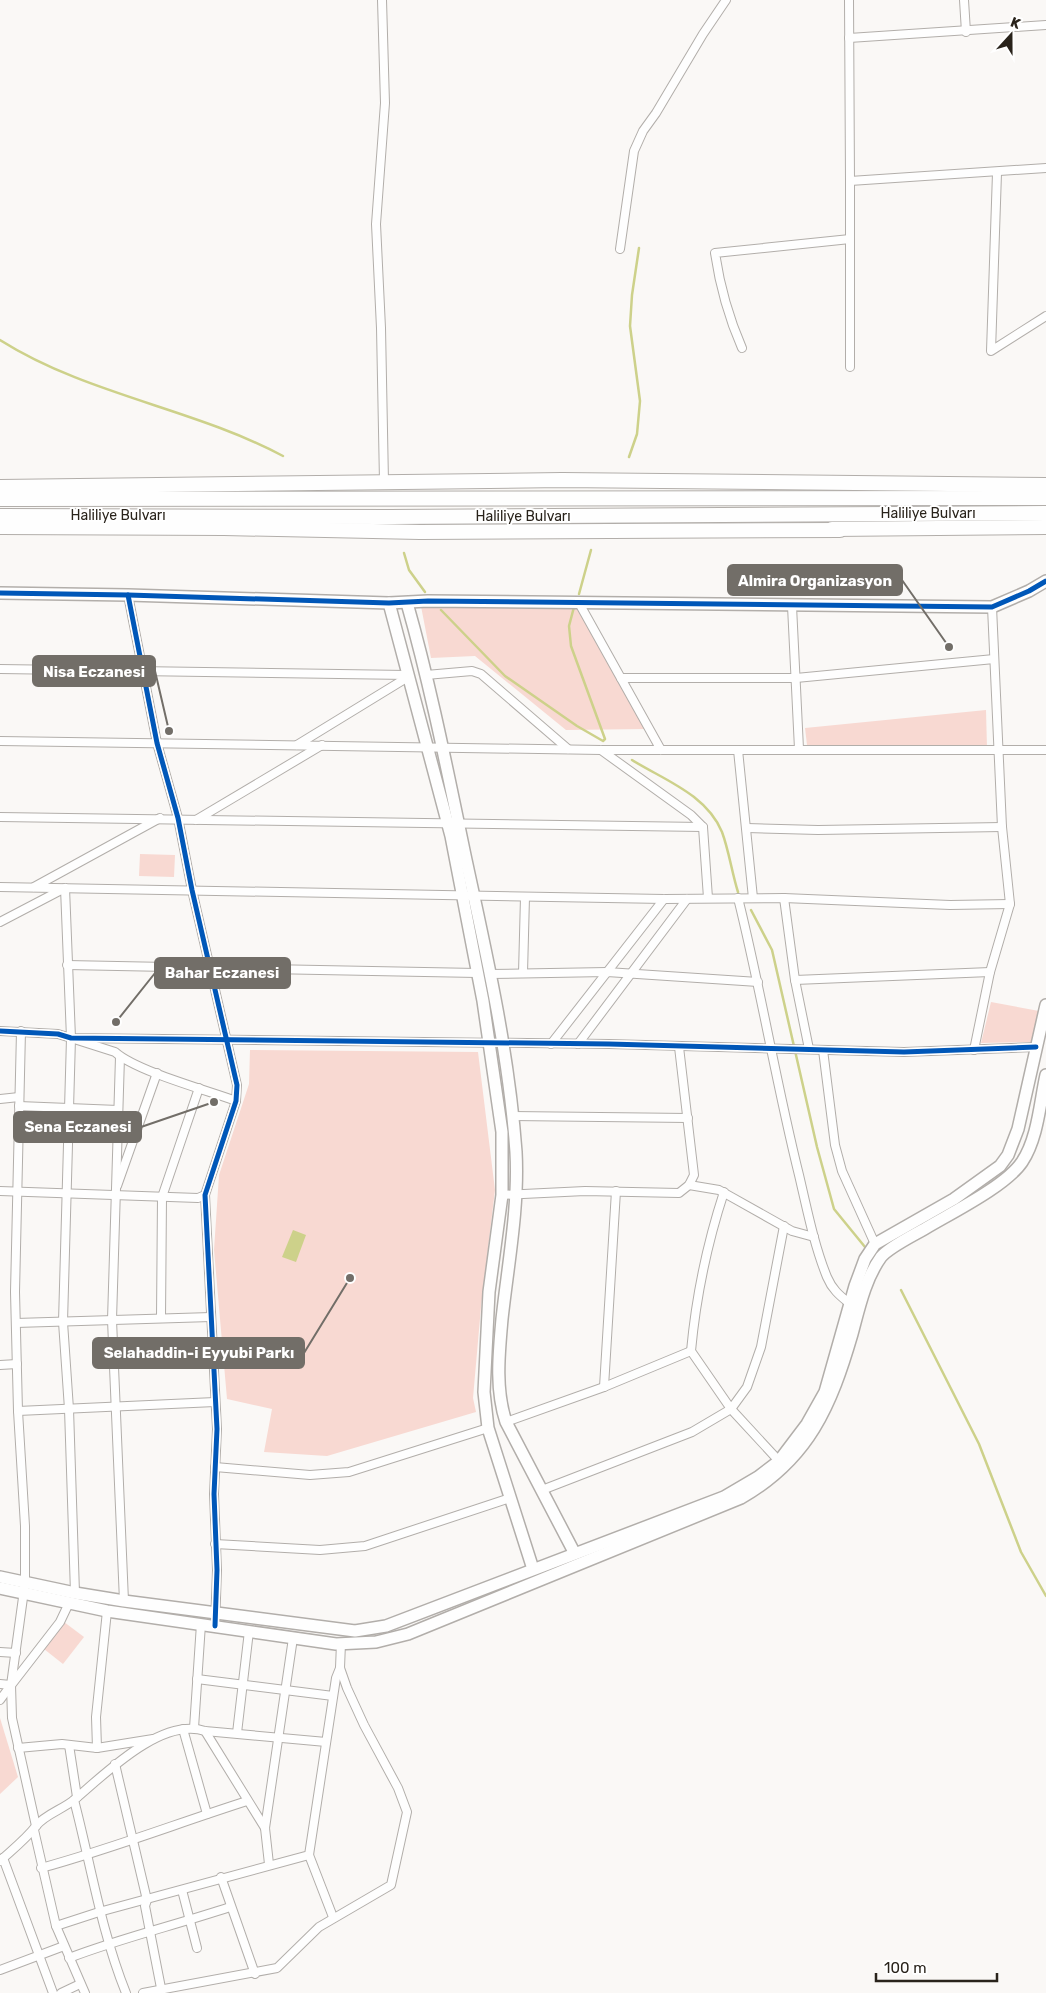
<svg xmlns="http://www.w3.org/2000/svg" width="1046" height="1993" viewBox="0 0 1046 1993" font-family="Rubik,sans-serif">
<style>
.green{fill:#f8d9d2}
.water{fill:#cdd18a}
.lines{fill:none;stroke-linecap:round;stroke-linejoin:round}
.stream{stroke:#cdd18a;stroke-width:2.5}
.street-casing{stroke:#b2aeaa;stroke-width:10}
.secondary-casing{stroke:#b2aeaa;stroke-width:14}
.highway-casing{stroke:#b2aeaa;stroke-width:16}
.street{stroke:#fefefe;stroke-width:8}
.secondary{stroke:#fefefe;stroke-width:11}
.highway{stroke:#fefefe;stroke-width:14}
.cycleway-casing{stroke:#fff;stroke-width:8}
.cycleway{stroke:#0057b8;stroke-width:5}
.labels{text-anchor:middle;stroke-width:4;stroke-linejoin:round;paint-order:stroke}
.street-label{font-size:14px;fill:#29231b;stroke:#fff}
.leader{fill:none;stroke:#726e68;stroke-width:2}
.callout-dot{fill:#726e68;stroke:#fff;stroke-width:2}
.callout{fill:#726e68;stroke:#726e68;stroke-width:2}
.callout-label{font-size:15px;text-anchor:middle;font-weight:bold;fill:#fff}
</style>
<rect width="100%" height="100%" fill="#faf8f6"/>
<g class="green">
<polygon points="420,601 575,605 645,729 566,730 475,656 431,658"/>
<polygon points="986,710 987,748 807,745 805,728"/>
<polygon points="140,854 175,855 174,877 139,876"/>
<polygon points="991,1002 1039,1011 1031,1042 981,1043"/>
<polygon points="250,1050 478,1052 495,1190 481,1307 473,1398 476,1412 327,1456 264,1452 272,1409 227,1399 214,1250 219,1175 249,1084"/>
<polygon points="64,1622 84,1637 63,1664 44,1649"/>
<polygon points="0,1718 18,1777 0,1794"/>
</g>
<polygon class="water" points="293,1230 306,1235 296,1262 282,1257"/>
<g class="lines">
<g class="stream">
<path d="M0,340C87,395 193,408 283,456"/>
<polyline points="629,457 637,434 640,401 630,326 632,295 639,248"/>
<polyline points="404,553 409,570 425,592"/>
<polyline points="579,594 591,550"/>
<polyline points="441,610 505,676 577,726 603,741 605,739 571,646 569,626 574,607"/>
<path d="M632,760C664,780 706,794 722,832C729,851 732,873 738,892"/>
<polyline points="751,910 772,950 817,1147 834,1209 865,1247"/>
<polyline points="901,1290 979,1444 1021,1552 1046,1596"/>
</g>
<defs>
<g id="street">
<polyline points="382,0 385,103 376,224 381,328 384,482"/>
<polyline points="849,0 850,181"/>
<polyline points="964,0 966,32"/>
<polyline points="849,38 1046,25"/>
<polyline points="997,173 991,351 1046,316"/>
<polyline points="620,249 634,151 643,131 656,113 703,34 726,0"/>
<path d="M742,348C728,316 720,287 715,253L850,239"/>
<polyline points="850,367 850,181 1046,168"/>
<polyline points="128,595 157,743 178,818 192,890 237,1085 236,1101 205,1195 217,1429 214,1494 217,1570 215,1626"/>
<polyline points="579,603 661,750"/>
<polyline points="792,606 799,749"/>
<polyline points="0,669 407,675"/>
<polyline points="426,675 472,671 481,674 568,749"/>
<polyline points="621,678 796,678 994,659"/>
<polyline points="0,741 601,750 1046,750"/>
<polyline points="297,745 408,677"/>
<polyline points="601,750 691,815 703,827 708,898"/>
<polyline points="738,750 753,898"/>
<polyline points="0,817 703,827"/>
<polyline points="196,820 322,745"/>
<polyline points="747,828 818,830 1002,827"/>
<polyline points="0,887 664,899 784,898 950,905 1010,904"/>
<polyline points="34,887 160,818"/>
<path d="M738,898C761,990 776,1083 799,1175C807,1209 814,1245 827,1277C832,1289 839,1295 849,1303"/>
<polyline points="784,898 795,980 809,1049"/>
<path d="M0,922L65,888L71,1038L115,1052C136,1071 206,1090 236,1101"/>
<polyline points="67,965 477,973"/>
<polyline points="523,973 525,897"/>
<polyline points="489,974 607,972 758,982"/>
<polyline points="795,980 990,972"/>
<polyline points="0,1031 58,1034 71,1038 609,1044 904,1052 1036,1047"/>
<polyline points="71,1038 63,1322 69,1409 75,1593"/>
<polyline points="551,1044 664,899"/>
<polyline points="578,1044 687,899"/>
<polyline points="823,1050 835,1145 842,1171 875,1244"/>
<polyline points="974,1050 990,972 1010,904 1002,827 992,607"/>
<polyline points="120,1057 112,1320 124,1601"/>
<polyline points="0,1099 19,1097"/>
<polyline points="19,1106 118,1110"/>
<polyline points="512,1116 688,1118"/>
<polyline points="689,1185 719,1190 792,1231 814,1237"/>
<polyline points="117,1186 157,1073"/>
<polyline points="0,1191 198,1198 205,1195"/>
<path d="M724,1192C707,1244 696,1297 691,1351L731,1409L779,1461"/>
<polyline points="502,1195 585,1191 679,1193 689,1185 694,1175 679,1047"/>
<polyline points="161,1318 162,1197 199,1088"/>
<polyline points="16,1323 211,1317"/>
<polyline points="0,1365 17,1364"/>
<polyline points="604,1387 616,1191"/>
<polyline points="18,1411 215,1402"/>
<polyline points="506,1422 604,1387 691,1351"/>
<polyline points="215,1467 310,1475 349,1472 488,1428"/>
<polyline points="542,1490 692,1432 731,1409 747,1387 761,1347 784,1226"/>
<polyline points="215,1544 320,1550 365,1546 510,1498"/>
<polyline points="0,1652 16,1653"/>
<polyline points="197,1679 333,1696"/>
<polyline points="0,1684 11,1685 12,1718 36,1826"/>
<polyline points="12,1684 60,1622 69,1603"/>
<polyline points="0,1700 11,1685 25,1583 25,1526 18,1411 15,1292 21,1031"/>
<polyline points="194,1728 201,1624"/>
<polyline points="183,1729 207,1814"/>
<polyline points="205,1731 265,1828"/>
<polyline points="237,1733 249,1631"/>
<polyline points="69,1745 77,1797"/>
<polyline points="18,1748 62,1744 97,1748 153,1739"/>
<polyline points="97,1748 96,1717 107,1611"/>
<polyline points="115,1764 147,1900 145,1906 161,1988"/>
<path d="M74,1800C91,1865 101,1931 126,1993"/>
<polyline points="34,1830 56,1926 85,1993"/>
<polyline points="309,1855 333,1917"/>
<polyline points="3,1858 53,1993"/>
<path d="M0,1861C12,1850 26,1839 36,1826C44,1815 63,1809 74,1800C105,1774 161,1717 205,1731L326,1742"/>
<polyline points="269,1864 265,1828 293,1638"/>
<path d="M41,1868C111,1849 178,1823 247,1801"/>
<polyline points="221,1877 255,1974"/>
<polyline points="182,1890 197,1948"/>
<polyline points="56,1926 99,1912 309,1855 336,1678 340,1668"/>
<path d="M69,1958C121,1938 176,1925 230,1907"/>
<polyline points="0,1970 64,1946"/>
<polyline points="61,1993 80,1984"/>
<polyline points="143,1993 277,1968 319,1927 391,1885 407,1812 398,1788 364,1725 347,1688 340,1668 341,1643"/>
</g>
<g id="secondary">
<polyline points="0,593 128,595 389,603 428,601 992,607 1029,591 1046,581"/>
<polyline points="389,603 451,836 483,1001 502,1132 502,1195 489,1292 484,1392 488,1428 533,1569"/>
<path d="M407,603C431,687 448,774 466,860C487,956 509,1054 516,1152C519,1207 508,1264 502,1319C499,1353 495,1389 506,1422L574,1552"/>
<polyline points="0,1577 75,1593 124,1601 355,1631 386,1626 724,1497 758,1477 779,1461 807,1424 825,1392 855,1286 865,1259 875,1244 954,1199 1000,1166 1008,1155 1018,1129 1046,1005"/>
<path d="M0,1588L107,1611L336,1644L376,1642L408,1634L741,1498C809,1459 831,1406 852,1334C859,1308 865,1279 881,1257C889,1247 914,1235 926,1228C951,1213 1006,1186 1022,1162C1038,1138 1040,1102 1046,1075"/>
</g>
<g id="highway">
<polyline points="0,487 562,480 1046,485"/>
<polyline points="0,499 1046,498"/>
<polyline points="0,516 390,517 1046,513"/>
<polyline points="0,527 224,528 420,532 840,530"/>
<polyline points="832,529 1046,527"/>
</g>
</defs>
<use href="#street" class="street-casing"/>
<use href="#secondary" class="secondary-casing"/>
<use href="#highway" class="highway-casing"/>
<use href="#street" class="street"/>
<use href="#secondary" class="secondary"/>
<use href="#highway" class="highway"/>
<defs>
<g id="cycleway">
<polyline points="0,593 128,595 389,603 428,601 992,607 1029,591 1046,581"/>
<polyline points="128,595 157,743 178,818 192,890 237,1085 236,1101 205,1195 217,1429 214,1494 217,1570 215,1626"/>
<polyline points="0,1031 58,1034 71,1038 609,1044 904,1052 1036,1047"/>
</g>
</defs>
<use href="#cycleway" class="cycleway-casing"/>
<use href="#cycleway" class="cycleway"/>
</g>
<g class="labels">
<g class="street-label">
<text x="928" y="518">Haliliye Bulvarı</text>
<text x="118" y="520">Haliliye Bulvarı</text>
<text x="523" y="521">Haliliye Bulvarı</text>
</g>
</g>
<path class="leader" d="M949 647L902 580M169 731L155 671M116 1022L155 973M214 1102L141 1127M350 1278L304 1353"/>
<g class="callout-dot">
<circle cx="949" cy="647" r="5"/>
<circle cx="169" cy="731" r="5"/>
<circle cx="116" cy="1022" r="5"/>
<circle cx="214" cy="1102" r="5"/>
<circle cx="350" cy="1278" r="5"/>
</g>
<g class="callout">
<rect x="728" y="565" width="174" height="30" rx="5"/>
<rect x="33" y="656" width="122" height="30" rx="5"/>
<rect x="155" y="958" width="135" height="30" rx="5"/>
<rect x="14" y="1112" width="127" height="30" rx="5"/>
<rect x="93" y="1338" width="211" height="30" rx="5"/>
</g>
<g class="callout-label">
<text x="815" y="586">Almira Organizasyon</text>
<text x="94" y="677">Nisa Eczanesi</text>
<text x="222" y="978">Bahar Eczanesi</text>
<text x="78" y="1132">Sena Eczanesi</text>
<text x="199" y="1358">Selahaddin-i Eyyubi Parkı</text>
</g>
<g transform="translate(1011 35) rotate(21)" stroke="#ffffff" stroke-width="4" paint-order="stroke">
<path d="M0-4L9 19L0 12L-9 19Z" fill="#29231b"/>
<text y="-8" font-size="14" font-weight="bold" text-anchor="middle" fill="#29231b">K</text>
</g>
<path d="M876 1973v8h121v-8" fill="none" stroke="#29231b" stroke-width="2.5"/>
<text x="884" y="1973" font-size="15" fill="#29231b" stroke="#ffffff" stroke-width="4" paint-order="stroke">100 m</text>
</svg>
